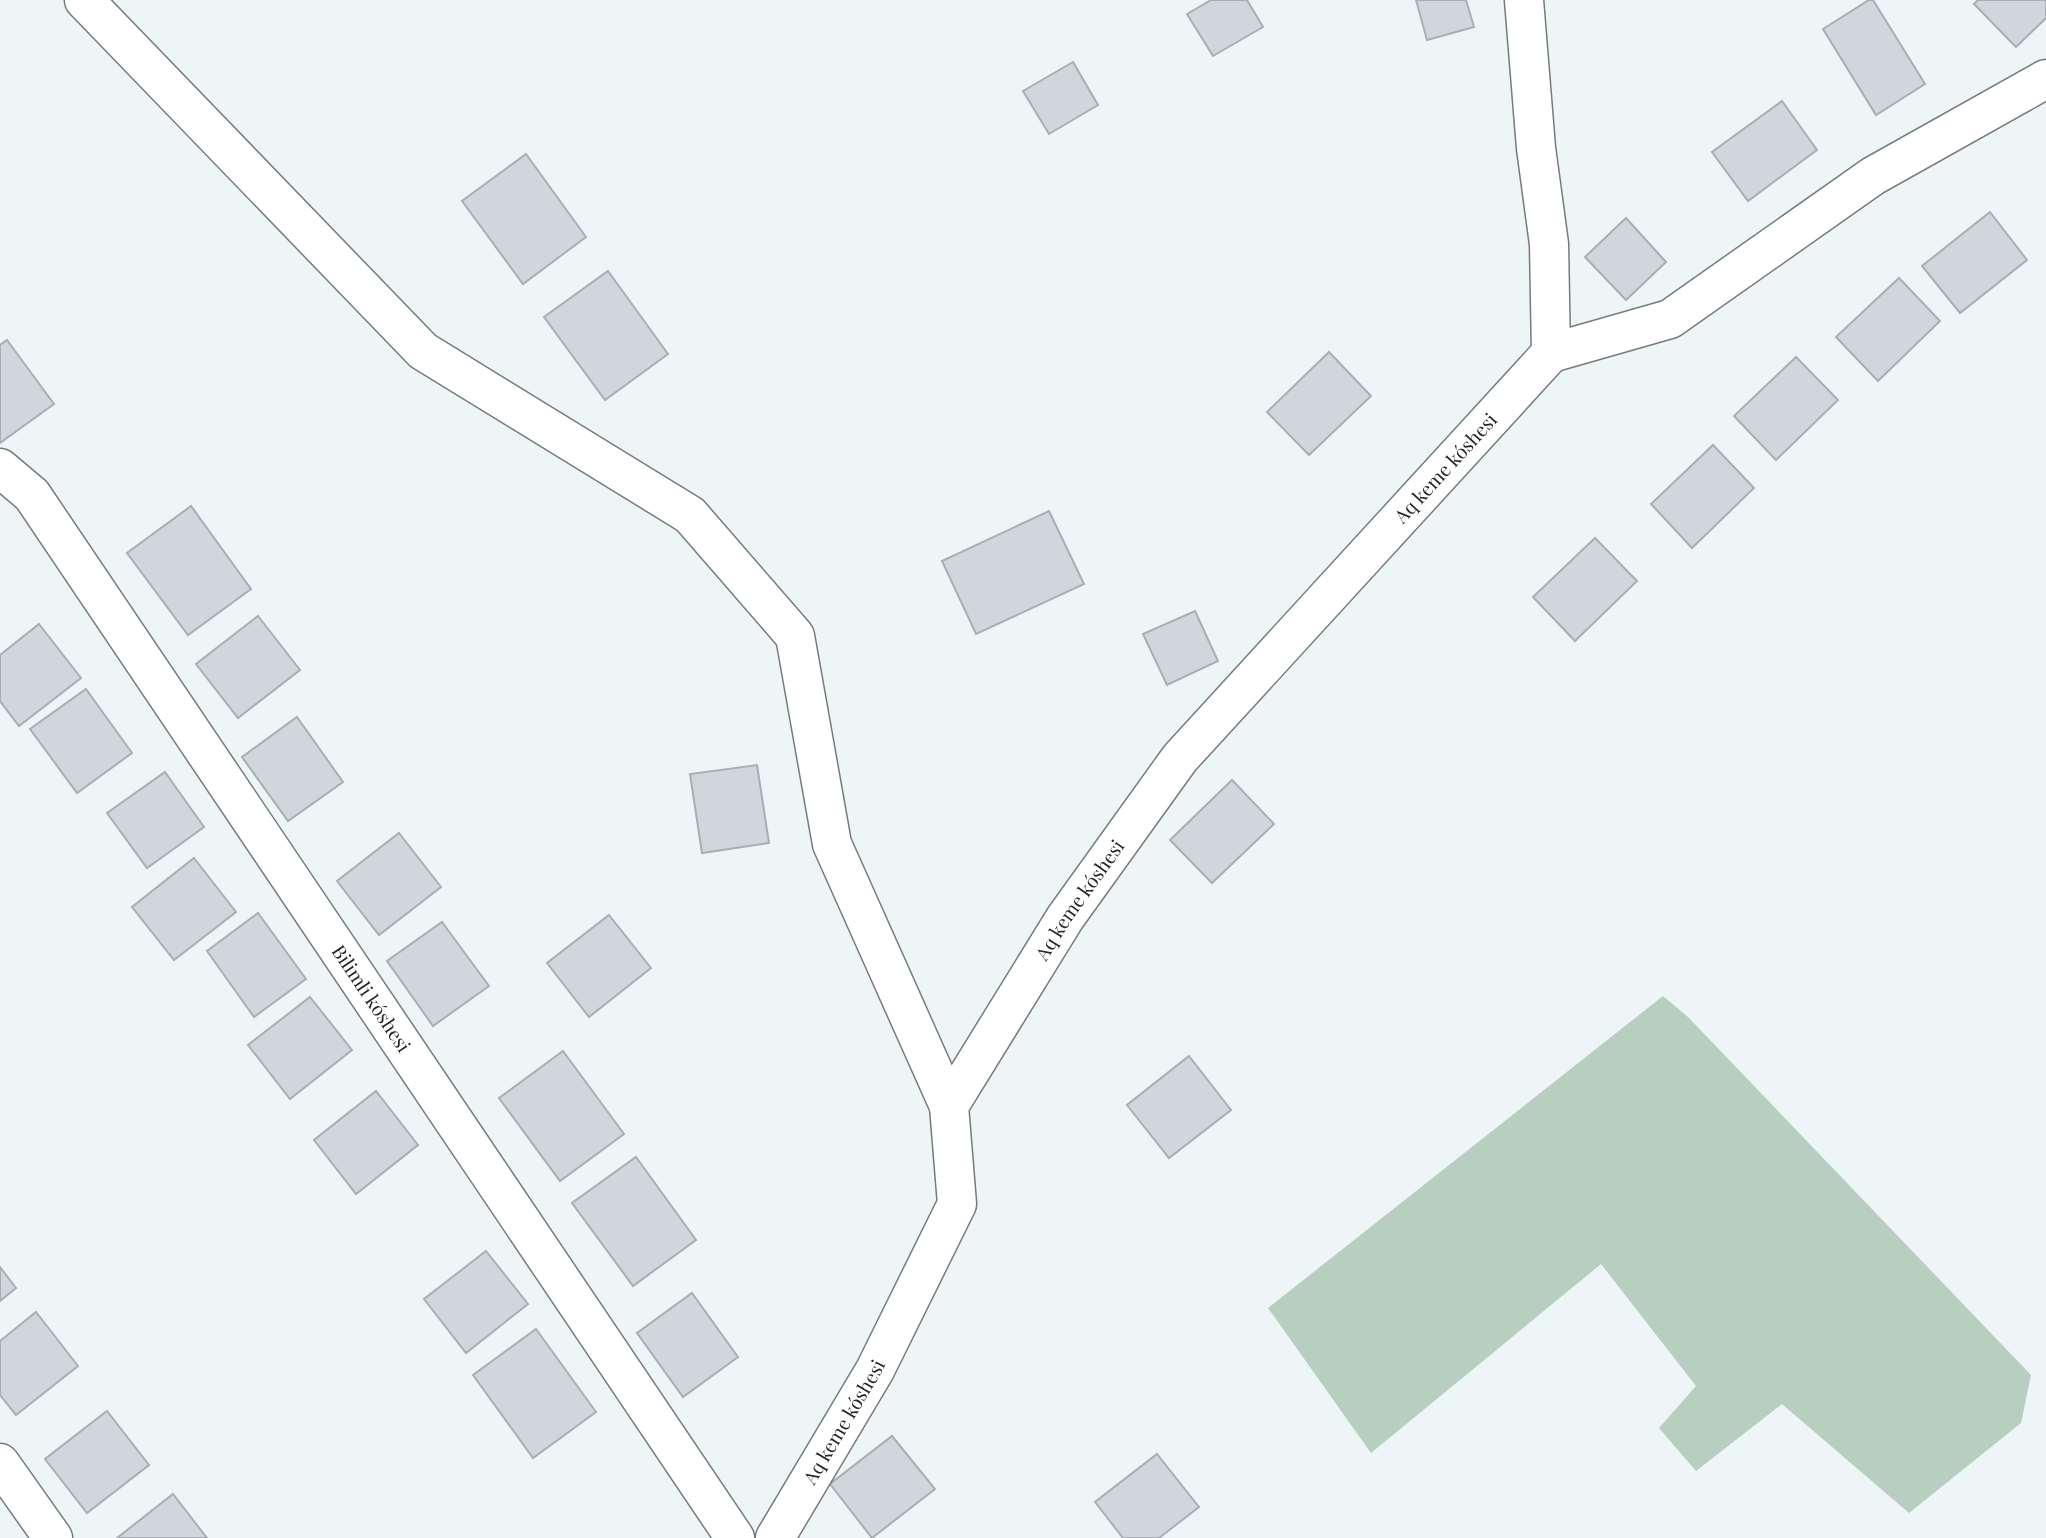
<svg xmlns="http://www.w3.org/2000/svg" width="2046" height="1538" viewBox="0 0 2046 1538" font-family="'Playfair Display',serif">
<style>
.green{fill:#b7cec1}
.building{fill:#d0d6db;stroke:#a8afb3;stroke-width:2}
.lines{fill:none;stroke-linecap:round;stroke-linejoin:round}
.minor-casing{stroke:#747c7e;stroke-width:41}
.minor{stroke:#fff;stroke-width:38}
.labels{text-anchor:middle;stroke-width:7;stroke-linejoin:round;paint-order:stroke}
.street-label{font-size:19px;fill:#232626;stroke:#fff}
</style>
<rect width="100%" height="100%" fill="#edf5f7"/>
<polygon class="green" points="1663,996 1688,1017 2031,1375 2021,1423 1909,1513 1782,1404 1696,1471 1659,1428 1696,1386 1601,1264 1371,1453 1268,1308"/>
<g class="building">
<polygon points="1211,0 1247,0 1263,27 1213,56 1187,14"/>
<polygon points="1416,0 1466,0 1474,27 1427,40"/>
<polygon points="1869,0 1873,0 1925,84 1876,115 1823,29"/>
<polygon points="1978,0 2046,0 2046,18 2016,47 1974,4"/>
<polygon points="1073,62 1098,105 1049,134 1023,91"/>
<polygon points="1782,101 1817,150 1748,201 1712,152"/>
<polygon points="526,154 586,237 523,284 462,201"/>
<polygon points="1990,212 2027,260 1960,313 1922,266"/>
<polygon points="1626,218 1666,262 1626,300 1585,257"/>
<polygon points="608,271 668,354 605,400 544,317"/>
<polygon points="1899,278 1940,321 1878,381 1836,337"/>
<polygon points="7,340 54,404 0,443 0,345"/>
<polygon points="1329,352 1371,396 1309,455 1267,412"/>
<polygon points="1796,357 1838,400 1776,460 1734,416"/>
<polygon points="1713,445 1754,488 1692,548 1651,504"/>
<polygon points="191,506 251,589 188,635 127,553"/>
<polygon points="1049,511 1084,584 976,634 942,561"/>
<polygon points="1595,538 1637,581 1575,641 1533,597"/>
<polygon points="1195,611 1218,661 1167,685 1143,634"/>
<polygon points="258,616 300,670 238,718 196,664"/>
<polygon points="39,624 81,678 19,726 0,701 0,655"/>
<polygon points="86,689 132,753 77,793 30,729"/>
<polygon points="297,717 343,782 288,821 242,757"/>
<polygon points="757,765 769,843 702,853 690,774"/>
<polygon points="165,772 204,827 147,868 107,813"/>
<polygon points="1232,780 1274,824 1212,883 1170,840"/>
<polygon points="399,833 441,887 379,935 337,881"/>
<polygon points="194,858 236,912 174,960 132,907"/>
<polygon points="258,913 306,979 254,1017 207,951"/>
<polygon points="609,915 651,968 589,1017 547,963"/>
<polygon points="442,922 489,986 433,1026 387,961"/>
<polygon points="310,997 352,1050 290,1099 248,1045"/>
<polygon points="563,1051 624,1134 560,1181 499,1098"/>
<polygon points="1189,1056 1231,1110 1169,1158 1127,1105"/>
<polygon points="376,1091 418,1145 356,1194 314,1140"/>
<polygon points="636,1157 696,1240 633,1286 572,1203"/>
<polygon points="486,1251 528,1304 466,1353 424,1299"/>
<polygon points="0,1267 16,1288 0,1301"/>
<polygon points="692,1293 738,1357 683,1397 637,1333"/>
<polygon points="36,1312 78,1366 16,1415 0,1395 0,1341"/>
<polygon points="536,1329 596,1412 533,1458 473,1375"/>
<polygon points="107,1411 149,1465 87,1513 45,1459"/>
<polygon points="892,1436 935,1489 872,1538 830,1484"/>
<polygon points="1157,1454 1199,1507 1159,1538 1123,1538 1095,1502"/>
<polygon points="173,1494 207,1538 117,1538"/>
</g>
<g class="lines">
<defs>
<g id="minor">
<polyline points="84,0 423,351 690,515 795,636 832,844 949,1106"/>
<polyline points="1524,0 1536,148 1549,244 1551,353"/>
<polyline points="1551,353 1670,319 1873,176 2046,79"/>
<path id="s1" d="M0,468L32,495L735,1538"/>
<polyline points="0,1463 53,1538"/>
<path id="s2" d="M775,1538L875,1370L957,1204L949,1106L1065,918L1180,758L1551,353"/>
</g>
</defs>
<use href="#minor" class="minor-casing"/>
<use href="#minor" class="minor"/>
</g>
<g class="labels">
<g class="street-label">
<text dy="7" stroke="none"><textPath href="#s2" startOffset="1290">Aq keme kóshesi</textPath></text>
<text dy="7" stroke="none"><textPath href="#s2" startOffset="723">Aq keme kóshesi</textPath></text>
<text dy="7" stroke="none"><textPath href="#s1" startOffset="649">Bilimli kóshesi</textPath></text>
<text dy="7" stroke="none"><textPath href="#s2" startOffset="135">Aq keme kóshesi</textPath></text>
</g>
</g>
</svg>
